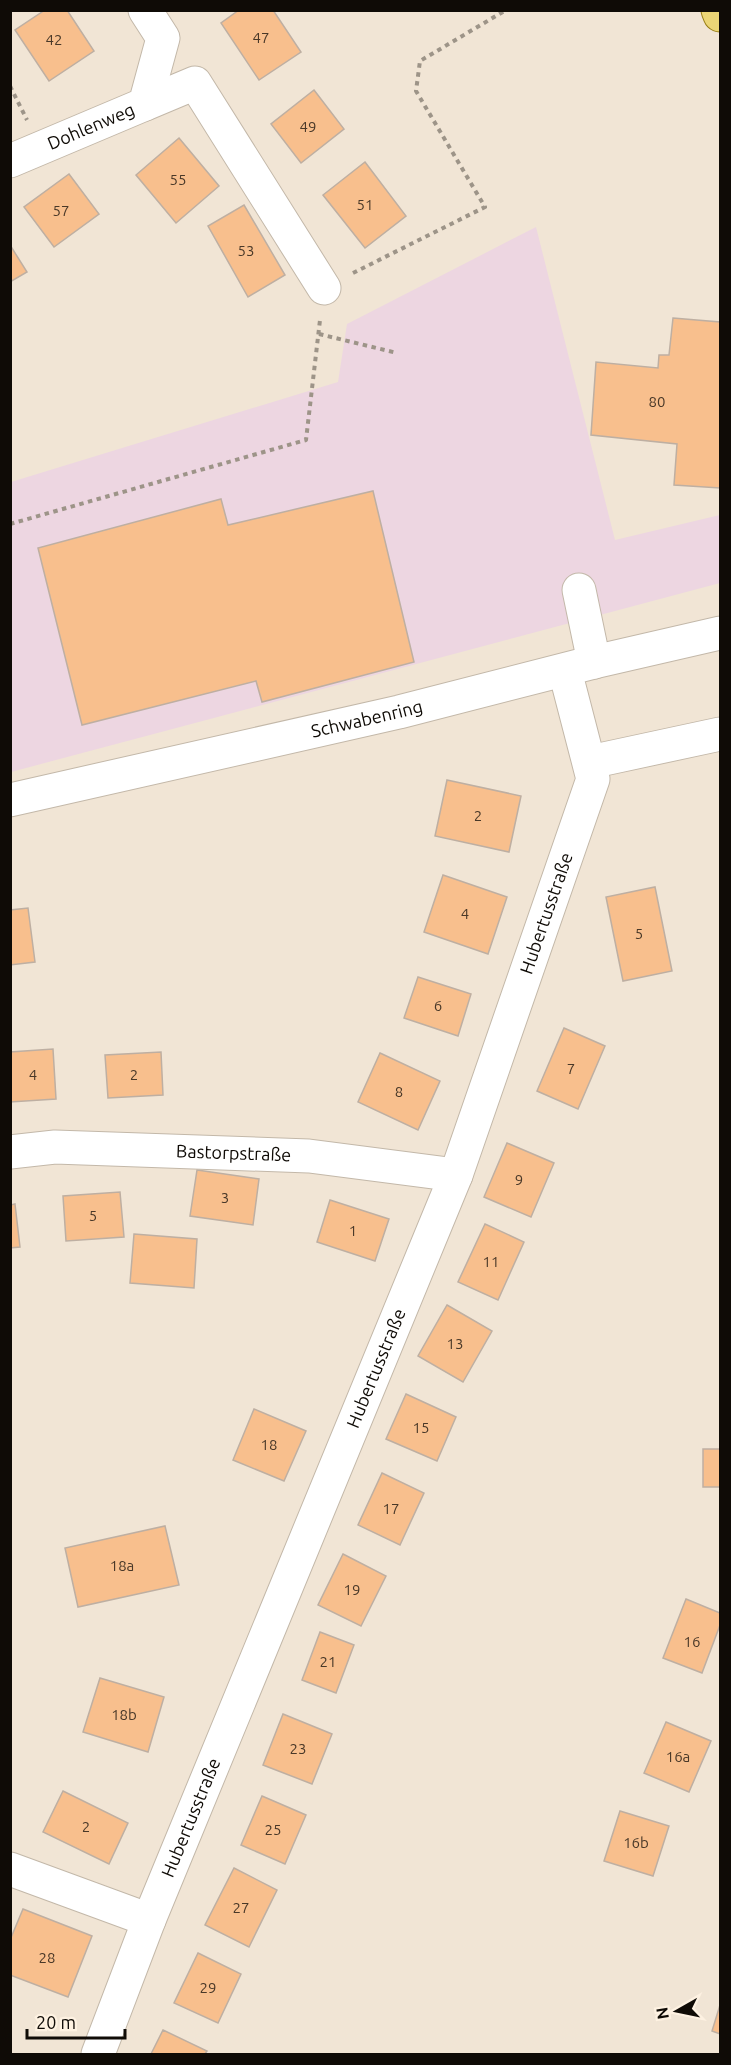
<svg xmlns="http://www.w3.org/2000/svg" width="731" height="2065" viewBox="0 0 731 2065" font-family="Ubuntu,sans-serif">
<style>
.commercial{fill:#edd6e1}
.building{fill:#f8bf8d;stroke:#beafa2;stroke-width:1.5}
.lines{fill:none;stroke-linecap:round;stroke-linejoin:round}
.minor-casing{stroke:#c3b8a9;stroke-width:35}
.major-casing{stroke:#967c13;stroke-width:35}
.path{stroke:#9d9488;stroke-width:4;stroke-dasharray:4.5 4.5;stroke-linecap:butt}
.minor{stroke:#fff;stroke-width:33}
.major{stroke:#ebd576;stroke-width:33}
.labels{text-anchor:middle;stroke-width:5;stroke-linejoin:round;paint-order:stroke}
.number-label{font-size:15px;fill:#493828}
.street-label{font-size:18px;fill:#0f0b06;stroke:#fef2e2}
</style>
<rect width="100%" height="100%" fill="#f1e5d5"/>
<polygon class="commercial" points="536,227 615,540 720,515 720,583 11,772 11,482 338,382 347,324"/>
<g class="building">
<polygon points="45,10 67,10 94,51 49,81 15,30"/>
<polygon points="239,10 273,10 301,52 259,80 221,23"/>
<polygon points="314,90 344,129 301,163 271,124"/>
<polygon points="179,138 219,186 176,223 136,175"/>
<polygon points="365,162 406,216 365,248 323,195"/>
<polygon points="69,174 99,214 54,247 24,207"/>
<polygon points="244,205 285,275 248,297 208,226"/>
<polygon points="10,245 27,272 10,282"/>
<polygon points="673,318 720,322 720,488 674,485 677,444 591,435 596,362 658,368 659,355 669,355"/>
<polygon points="373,491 414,662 262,702 256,681 82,725 38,548 221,499 228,525"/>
<polygon points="447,780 521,796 509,852 435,836"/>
<polygon points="443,875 507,897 488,954 424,932"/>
<polygon points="655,887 672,971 623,981 606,897"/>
<polygon points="28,908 35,962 10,965 10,910"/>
<polygon points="418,977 471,994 458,1036 404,1018"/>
<polygon points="564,1028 605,1046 578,1109 537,1091"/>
<polygon points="53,1049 56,1099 10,1102 10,1052"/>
<polygon points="161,1052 163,1095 108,1098 105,1055"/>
<polygon points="380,1053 440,1081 418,1130 358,1102"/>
<polygon points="507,1143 554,1163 531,1217 484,1197"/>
<polygon points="197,1170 259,1179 253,1225 190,1216"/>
<polygon points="120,1192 124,1237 66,1241 63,1196"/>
<polygon points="330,1200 389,1219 375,1261 317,1242"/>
<polygon points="15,1204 20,1247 10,1248 10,1205"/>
<polygon points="485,1224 524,1242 498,1300 458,1282"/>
<polygon points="134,1234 197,1239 194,1288 130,1283"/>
<polygon points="447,1305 492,1331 463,1382 418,1356"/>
<polygon points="406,1394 456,1417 437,1461 386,1439"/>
<polygon points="254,1409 306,1431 284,1481 233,1460"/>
<rect x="703" y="1449" width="17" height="38"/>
<polygon points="382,1473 424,1493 400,1545 358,1525"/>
<polygon points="165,1526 179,1585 78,1607 65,1548"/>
<polygon points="343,1554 386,1576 361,1626 318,1605"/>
<polygon points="686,1599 720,1613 720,1625 702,1673 663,1658"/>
<polygon points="320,1632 354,1645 336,1693 302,1680"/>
<polygon points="100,1678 164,1697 148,1752 83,1732"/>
<polygon points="283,1714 332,1734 312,1784 263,1765"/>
<polygon points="666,1722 711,1741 689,1792 644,1773"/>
<polygon points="63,1791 128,1823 109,1864 43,1832"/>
<polygon points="262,1796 306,1815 285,1864 241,1845"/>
<polygon points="620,1811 669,1826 653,1876 604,1861"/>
<polygon points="234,1868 277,1890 249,1947 205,1925"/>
<polygon points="23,1909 92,1936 68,1997 10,1975 10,1940"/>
<polygon points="198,1953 241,1974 218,2023 174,2003"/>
<polygon points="720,2005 720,2034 712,2031"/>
<polygon points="163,2030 207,2051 205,2054 151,2054"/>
</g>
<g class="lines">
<defs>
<g id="minor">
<polyline points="145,104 195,83 324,288"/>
<path id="s1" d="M10,161L145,104L163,38L145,10"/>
<polyline points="579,590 594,662"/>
<polyline points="590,762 720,734"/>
<path id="s2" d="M10,800L399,712L594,662L720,633"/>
<path id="s3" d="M10,1152L55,1147L309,1156L456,1175"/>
<polyline points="10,1869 149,1920"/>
<path id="s4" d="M98,2054L149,1920L456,1175L593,779L565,671"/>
</g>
<polyline id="major" points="718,10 720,15"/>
</defs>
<use href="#minor" class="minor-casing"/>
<use href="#major" class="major-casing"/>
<g class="path">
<polyline points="10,86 27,120"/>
<polyline points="353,273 485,207 416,91 420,61 506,10"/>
<polyline points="319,334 397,353"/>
<polyline points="10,524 306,440 320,320"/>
</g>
<use href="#minor" class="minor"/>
<use href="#major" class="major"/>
</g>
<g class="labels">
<g class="number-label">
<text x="261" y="43">47</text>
<text x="54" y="45">42</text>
<text x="308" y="132">49</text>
<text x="178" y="185">55</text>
<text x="365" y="210">51</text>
<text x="61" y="216">57</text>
<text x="246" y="256">53</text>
<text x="657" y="407">80</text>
<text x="478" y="821">2</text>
<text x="465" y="919">4</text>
<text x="639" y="939">5</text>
<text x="438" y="1011">6</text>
<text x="571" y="1074">7</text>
<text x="33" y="1080">4</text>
<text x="134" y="1080">2</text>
<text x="399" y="1097">8</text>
<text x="519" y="1185">9</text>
<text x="225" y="1203">3</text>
<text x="93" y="1221">5</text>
<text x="353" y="1236">1</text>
<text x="491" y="1267">11</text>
<text x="455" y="1349">13</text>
<text x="421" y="1433">15</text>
<text x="269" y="1450">18</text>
<text x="391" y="1514">17</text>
<text x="122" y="1571">18a</text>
<text x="352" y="1595">19</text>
<text x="692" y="1647">16</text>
<text x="328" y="1667">21</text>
<text x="124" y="1720">18b</text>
<text x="298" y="1754">23</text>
<text x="678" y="1762">16a</text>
<text x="86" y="1832">2</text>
<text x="273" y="1835">25</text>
<text x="636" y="1848">16b</text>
<text x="241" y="1913">27</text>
<text x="47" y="1963">28</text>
<text x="208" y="1993">29</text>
</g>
<g class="street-label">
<text dy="6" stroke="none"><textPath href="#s1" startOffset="88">Dohlenweg</textPath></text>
<text dy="6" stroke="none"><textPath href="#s2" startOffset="366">Schwabenring</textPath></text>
<text dy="6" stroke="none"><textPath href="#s4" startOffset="1226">Hubertusstraße</textPath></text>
<text dy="6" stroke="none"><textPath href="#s3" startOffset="224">Bastorpstraße</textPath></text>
<text dy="6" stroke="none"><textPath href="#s4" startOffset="740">Hubertusstraße</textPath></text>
<text dy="6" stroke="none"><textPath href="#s4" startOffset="254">Hubertusstraße</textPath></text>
</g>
</g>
<rect width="731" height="2065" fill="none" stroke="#0f0b06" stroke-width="24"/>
<g transform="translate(677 2011) rotate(261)" stroke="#fef2e2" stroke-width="4.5" paint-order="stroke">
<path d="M0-4.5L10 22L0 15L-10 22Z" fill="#0f0b06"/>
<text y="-9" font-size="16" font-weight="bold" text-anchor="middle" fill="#0f0b06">N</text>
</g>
<path d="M27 2029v9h98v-9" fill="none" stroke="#0f0b06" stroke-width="3"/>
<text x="36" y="2029" font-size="18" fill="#0f0b06" stroke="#fef2e2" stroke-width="4.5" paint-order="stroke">20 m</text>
</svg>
